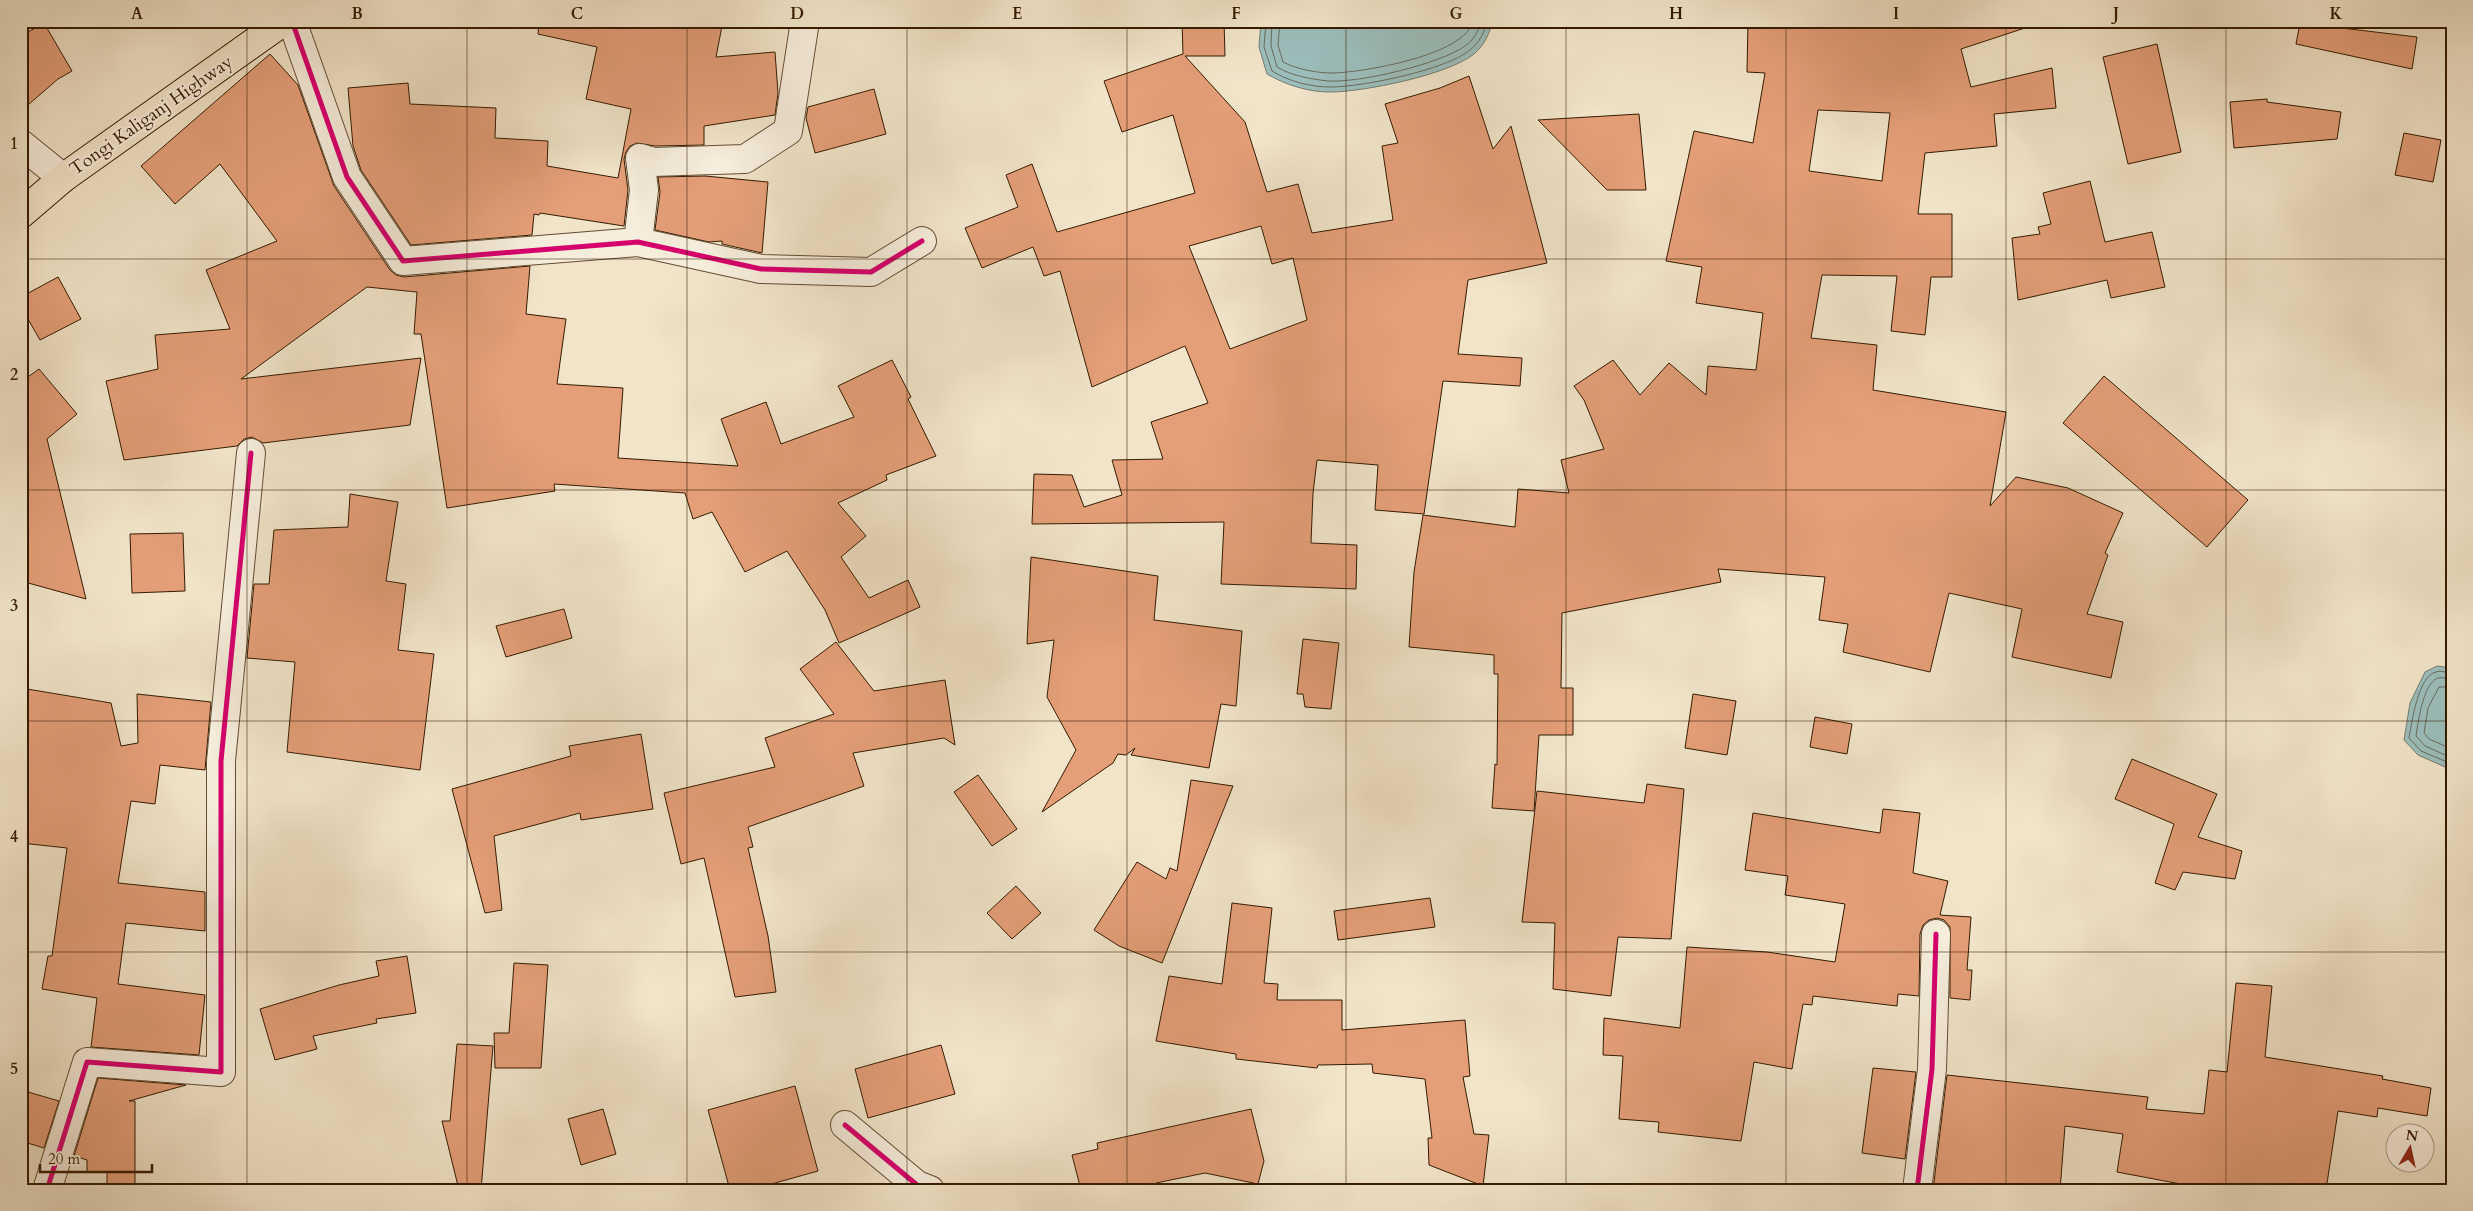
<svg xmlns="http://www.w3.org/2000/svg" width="2473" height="1211" viewBox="0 0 2473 1211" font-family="Cardo,serif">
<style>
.water{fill:#9cbebc;stroke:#737d71}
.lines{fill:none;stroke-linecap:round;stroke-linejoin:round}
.shore{stroke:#686c5e;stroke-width:1}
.building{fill:#e49e78;stroke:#351b00;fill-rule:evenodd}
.minor-casing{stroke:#644d32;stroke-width:30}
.major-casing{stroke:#351b00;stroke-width:30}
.minor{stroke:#f6eddc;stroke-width:28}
.major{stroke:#f1e4c9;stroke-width:28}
.cycleway-casing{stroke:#f6eddc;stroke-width:8}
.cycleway{stroke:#d6006c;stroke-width:5}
.grid{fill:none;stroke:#351b00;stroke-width:1;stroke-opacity:0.55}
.labels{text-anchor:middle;stroke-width:4.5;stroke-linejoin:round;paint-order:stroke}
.street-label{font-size:18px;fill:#351b00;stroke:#f6eddc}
.neatline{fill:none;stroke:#351b00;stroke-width:2}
.grid-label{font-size:16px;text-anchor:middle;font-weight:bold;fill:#351b00}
</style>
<rect width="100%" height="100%" fill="#f1e4c9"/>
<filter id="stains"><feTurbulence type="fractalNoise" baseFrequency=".004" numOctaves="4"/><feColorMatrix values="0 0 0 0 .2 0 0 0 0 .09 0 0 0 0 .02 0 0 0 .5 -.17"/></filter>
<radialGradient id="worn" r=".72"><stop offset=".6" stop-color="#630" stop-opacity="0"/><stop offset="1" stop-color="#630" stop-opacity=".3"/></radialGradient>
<g class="water">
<path d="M1261,21H1492C1490,34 1484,45 1474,54C1448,75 1363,92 1330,92C1308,92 1286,85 1267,74L1259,47Z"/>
<polygon points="2437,666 2452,668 2452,770 2418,755 2404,740 2410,703 2425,672"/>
</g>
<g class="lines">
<g class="shore">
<path d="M1266,21L1264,47L1272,71C1288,81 1310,87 1330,87C1362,87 1446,70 1470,50C1479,43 1485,32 1487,21"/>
<path d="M1272,21L1271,46L1277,67C1292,76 1311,79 1328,81C1359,83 1440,64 1465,46C1473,41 1479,31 1481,21"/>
<path d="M1280,21L1278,45L1283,62C1296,69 1317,73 1331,73C1361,73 1467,55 1473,21"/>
<path d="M2452,673C2447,673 2441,670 2436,672C2418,676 2412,722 2409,738L2421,751L2452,764"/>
<path d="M2452,679C2447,679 2440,676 2436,679C2423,686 2418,722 2416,736L2425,746L2452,758"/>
<polyline points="2452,687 2439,687 2428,708 2424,733 2429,739 2452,749"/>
</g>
</g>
<g class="building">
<polygon points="539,21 723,21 716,57 775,52 778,93 775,115 704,126 704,145 655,146 637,143 630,146 626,152 624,159 628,190 624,226 540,213 539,215 534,214 532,235 411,245 361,170 353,146 348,88 408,83 410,104 496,108 495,138 548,141 547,166 618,178 631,109 586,99 597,47 538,34"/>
<path d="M1182,21H1224L1225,56H1185L1245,122L1267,192L1298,184L1312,233L1393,220L1382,146L1398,143L1385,104L1440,88L1469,76L1493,149L1511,126L1547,263L1468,280L1458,354L1522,358L1520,386L1443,381L1424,514L1375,510L1378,465L1317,460L1313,493L1311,543L1357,545L1356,589L1221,584L1224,522L1032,524L1034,474L1072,475L1084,507L1122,495L1112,460L1163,459L1151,422L1208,403L1185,346L1092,387L1060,271L1044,276L1033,247L982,268L965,228L1018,207L1006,175L1032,164L1057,232L1195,193L1173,115L1122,132L1104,81L1183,54ZM1261,226L1272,264L1293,258L1307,320L1230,349L1189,246Z"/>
<path d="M1748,21H1848L1896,27L1895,21H2027L2028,27L1961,49L1971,87L2052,68L2056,108L1994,114L1997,146L1925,153L1918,214H1952V277H1931L1925,335L1891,331L1897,276L1822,275L1811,338L1877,345L1873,390L2006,412L1990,506L2016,477L2068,488L2123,513L2105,553L2108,555L2087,614L2123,622L2111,678L2012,657L2022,609L1949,593L1930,672L1843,652L1848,624L1819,620L1825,577L1718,569L1721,582L1562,613L1561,688H1573V735H1539L1534,811L1492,808L1495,764L1497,765L1498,674H1494V655L1409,647L1414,572L1423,515L1515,527L1518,489L1569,493L1561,460L1604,449L1584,400L1574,386L1613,360L1640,395L1669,363L1706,395L1708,366L1756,370L1763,313L1696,303L1702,267L1666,261L1694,131L1753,143L1765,73L1747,72ZM1818,110L1890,113L1882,181L1809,171Z"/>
<polygon points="44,23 72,71 58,79 21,111 21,36"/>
<polygon points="2300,23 2417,37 2412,69 2296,44"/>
<polygon points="2157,44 2181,152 2128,164 2103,57"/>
<polygon points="270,54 298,85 334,186 390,270 396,275 404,277 530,266 526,314 566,319 557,384 623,388 618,458 738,466 721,419 766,402 781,444 854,417 838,386 892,360 911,397 908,399 936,456 886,475 887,480 838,503 866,536 841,557 869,598 908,580 920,607 839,643 825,610 787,551 745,572 712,512 693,519 685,493 554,484 555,491 447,508 421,334 414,334 417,292 367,287 241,379 421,358 410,425 263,443 252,437 244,439 237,446 124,460 106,381 158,369 155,335 230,329 206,270 277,241 220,164 175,204 141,166"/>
<polygon points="874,89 886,134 815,153 806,118 808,107"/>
<polygon points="2267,99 2267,102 2341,112 2337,139 2234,148 2230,102"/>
<polygon points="1639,114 1646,190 1607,190 1538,120"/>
<polygon points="2404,133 2441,140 2433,182 2395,175"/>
<polygon points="705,176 768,182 762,253 722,244 722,241 709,242 655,230 660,192 658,177"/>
<polygon points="2090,181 2105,242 2152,232 2165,287 2111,298 2107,280 2018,300 2012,238 2040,234 2038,227 2051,224 2043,193"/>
<polygon points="58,277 81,319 40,340 21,307 21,297"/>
<polygon points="39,369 77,414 47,439 86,599 21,581 21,382"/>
<polygon points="2104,376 2248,500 2207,547 2063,423"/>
<polygon points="350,494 398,502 386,581 406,584 398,650 434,654 420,770 287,752 295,662 247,658 254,584 269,584 274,530 348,527"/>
<polygon points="183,533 185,591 132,593 130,534"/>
<polygon points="1031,557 1158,576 1154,620 1242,631 1236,706 1221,704 1209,768 1131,755 1135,748 1126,755 1118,754 1113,763 1042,812 1076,750 1047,697 1054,640 1027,644"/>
<polygon points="564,609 572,638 506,657 496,626"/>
<polygon points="1303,639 1339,643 1331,709 1305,707 1303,694 1297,694"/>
<polygon points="836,642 874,691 945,680 955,745 944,738 853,753 864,786 748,827 753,847 748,848 768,936 776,992 735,997 704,858 681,864 664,793 775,767 765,738 834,714 800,669"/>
<polygon points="21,688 111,703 121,746 138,743 137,694 211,702 205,770 160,765 155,804 131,801 118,883 205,892 205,931 126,923 118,984 205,995 199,1055 91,1047 97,998 42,989 48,956 52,956 67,848 21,843"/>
<polygon points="1693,694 1736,701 1727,755 1685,748"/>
<polygon points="1815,717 1852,724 1847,754 1810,747"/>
<polygon points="641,734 653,809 581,820 580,813 494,836 502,910 485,913 452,789 571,756 569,746"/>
<polygon points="2132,759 2217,794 2198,837 2242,851 2235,879 2183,872 2175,890 2155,883 2174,824 2115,799"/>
<polygon points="978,775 1017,829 992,846 954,792"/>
<polygon points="1191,780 1233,786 1162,963 1119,946 1094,930 1137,862 1166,879 1170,868 1177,871"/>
<polygon points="1647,784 1684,789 1671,939 1618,937 1611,996 1553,989 1555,923 1522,922 1537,791 1644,803"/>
<polygon points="1883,809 1920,813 1913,873 1948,881 1940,915 1971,917 1967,970 1972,970 1970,1000 1950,998 1950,927 1944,920 1937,918 1929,920 1923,925 1920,934 1919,996 1898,994 1897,1006 1813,996 1812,1005 1803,1004 1792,1069 1754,1062 1741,1141 1658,1132 1659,1122 1619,1119 1623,1056 1603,1055 1604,1018 1680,1028 1687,947 1767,952 1835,962 1845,904 1785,895 1788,876 1745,870 1753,813 1880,833"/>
<polygon points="1016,886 1041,913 1012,939 987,913"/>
<polygon points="1430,898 1435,927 1338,940 1334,911"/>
<polygon points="1232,903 1272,908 1264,983 1278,984 1277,1000 1342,1000 1342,1030 1465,1020 1470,1076 1463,1077 1474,1134 1489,1135 1483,1186 1429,1165 1428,1138 1432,1138 1425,1079 1373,1073 1372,1064 1318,1065 1317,1068 1236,1059 1236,1054 1156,1041 1169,976 1222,984"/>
<polygon points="407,956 416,1013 376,1019 377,1023 313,1036 317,1049 275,1060 260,1009 339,985 379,976 376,961"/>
<polygon points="514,963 548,965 541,1068 495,1068 494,1033 509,1033"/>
<polygon points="2236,983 2272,986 2265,1057 2383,1076 2382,1079 2431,1088 2427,1116 2378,1108 2377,1117 2338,1111 2326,1190 2186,1190 2186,1185 2117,1172 2123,1134 2065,1126 2060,1190 1933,1190 1947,1075 2148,1097 2146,1109 2204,1114 2209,1070 2227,1072"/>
<polygon points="457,1044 493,1046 481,1190 459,1190 442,1121 450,1121"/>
<polygon points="941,1045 955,1094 868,1118 855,1069"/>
<polygon points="1873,1068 1916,1072 1905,1159 1862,1153"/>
<polygon points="98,1078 186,1085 129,1101 135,1101 135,1190 107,1190 107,1172 87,1172 87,1160 74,1156"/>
<polygon points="795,1086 818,1171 750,1190 730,1190 708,1110"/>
<polygon points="21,1090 59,1101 44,1148 21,1141"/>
<polygon points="603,1109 616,1154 581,1165 568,1119"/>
<polygon points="1251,1109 1264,1161 1258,1184 1205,1173 1156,1183 1157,1190 1081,1190 1072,1155 1098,1149 1097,1143"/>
</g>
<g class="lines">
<defs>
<g id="minor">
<polyline points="292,21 347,177 403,261 638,242 761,269 871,272 922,241"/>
<polyline points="21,144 63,178"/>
<polyline points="638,242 644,190 640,158 653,162 745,159 788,131 805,21"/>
<polyline points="845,1125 917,1185 930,1190"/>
<polyline points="47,1190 87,1062 221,1072 221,761 251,453"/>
<polyline points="1917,1190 1932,1069 1936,934"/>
</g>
<polyline id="major" points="21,214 63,178 284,21"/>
</defs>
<use href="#minor" class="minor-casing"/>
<use href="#major" class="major-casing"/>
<use href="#minor" class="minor"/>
<use href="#major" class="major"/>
<defs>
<g id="cycleway">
<polyline points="292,21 347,177 403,261 638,242 761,269 871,272 922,241"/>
<polyline points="845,1125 917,1185 930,1190"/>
<polyline points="47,1190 87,1062 221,1072 221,761 251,453"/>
<polyline points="1917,1190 1932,1069 1936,934"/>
</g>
</defs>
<use href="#cycleway" class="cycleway-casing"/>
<use href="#cycleway" class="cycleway"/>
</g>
<path class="grid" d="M247,21V1190M467,21V1190M687,21V1190M907,21V1190M1127,21V1190M1346,21V1190M1566,21V1190M1786,21V1190M2006,21V1190M2226,21V1190M21,259H2452M21,490H2452M21,721H2452M21,952H2452"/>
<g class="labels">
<g class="street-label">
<text transform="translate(151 115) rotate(-35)" y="6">Tongi Kaliganj Highway</text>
</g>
</g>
<rect width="2473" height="1211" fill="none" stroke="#f1e4c9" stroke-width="55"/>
<g transform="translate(2410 1148) rotate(9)"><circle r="24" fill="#f6eddc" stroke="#a99984"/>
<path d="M0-4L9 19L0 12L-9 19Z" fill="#8f2418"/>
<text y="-8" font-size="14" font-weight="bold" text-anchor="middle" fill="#351b00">N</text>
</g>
<path d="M40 1164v8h112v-8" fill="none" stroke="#351b00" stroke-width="2.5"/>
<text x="48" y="1164" font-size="15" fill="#351b00" stroke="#f6eddc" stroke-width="4" paint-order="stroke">20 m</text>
<rect x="28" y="28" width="2418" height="1156" class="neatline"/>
<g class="grid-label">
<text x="137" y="19">A</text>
<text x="357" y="19">B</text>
<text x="577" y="19">C</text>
<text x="797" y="19">D</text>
<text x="1017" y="19">E</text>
<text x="1236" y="19">F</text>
<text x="1456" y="19">G</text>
<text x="1676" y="19">H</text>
<text x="1896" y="19">I</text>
<text x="2116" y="19">J</text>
<text x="2336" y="19">K</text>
<text x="14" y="149">1</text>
<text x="14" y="380">2</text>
<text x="14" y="611">3</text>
<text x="14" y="842">4</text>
<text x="14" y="1074">5</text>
</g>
<rect width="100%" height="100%" filter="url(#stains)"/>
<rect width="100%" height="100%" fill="url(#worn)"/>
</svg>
